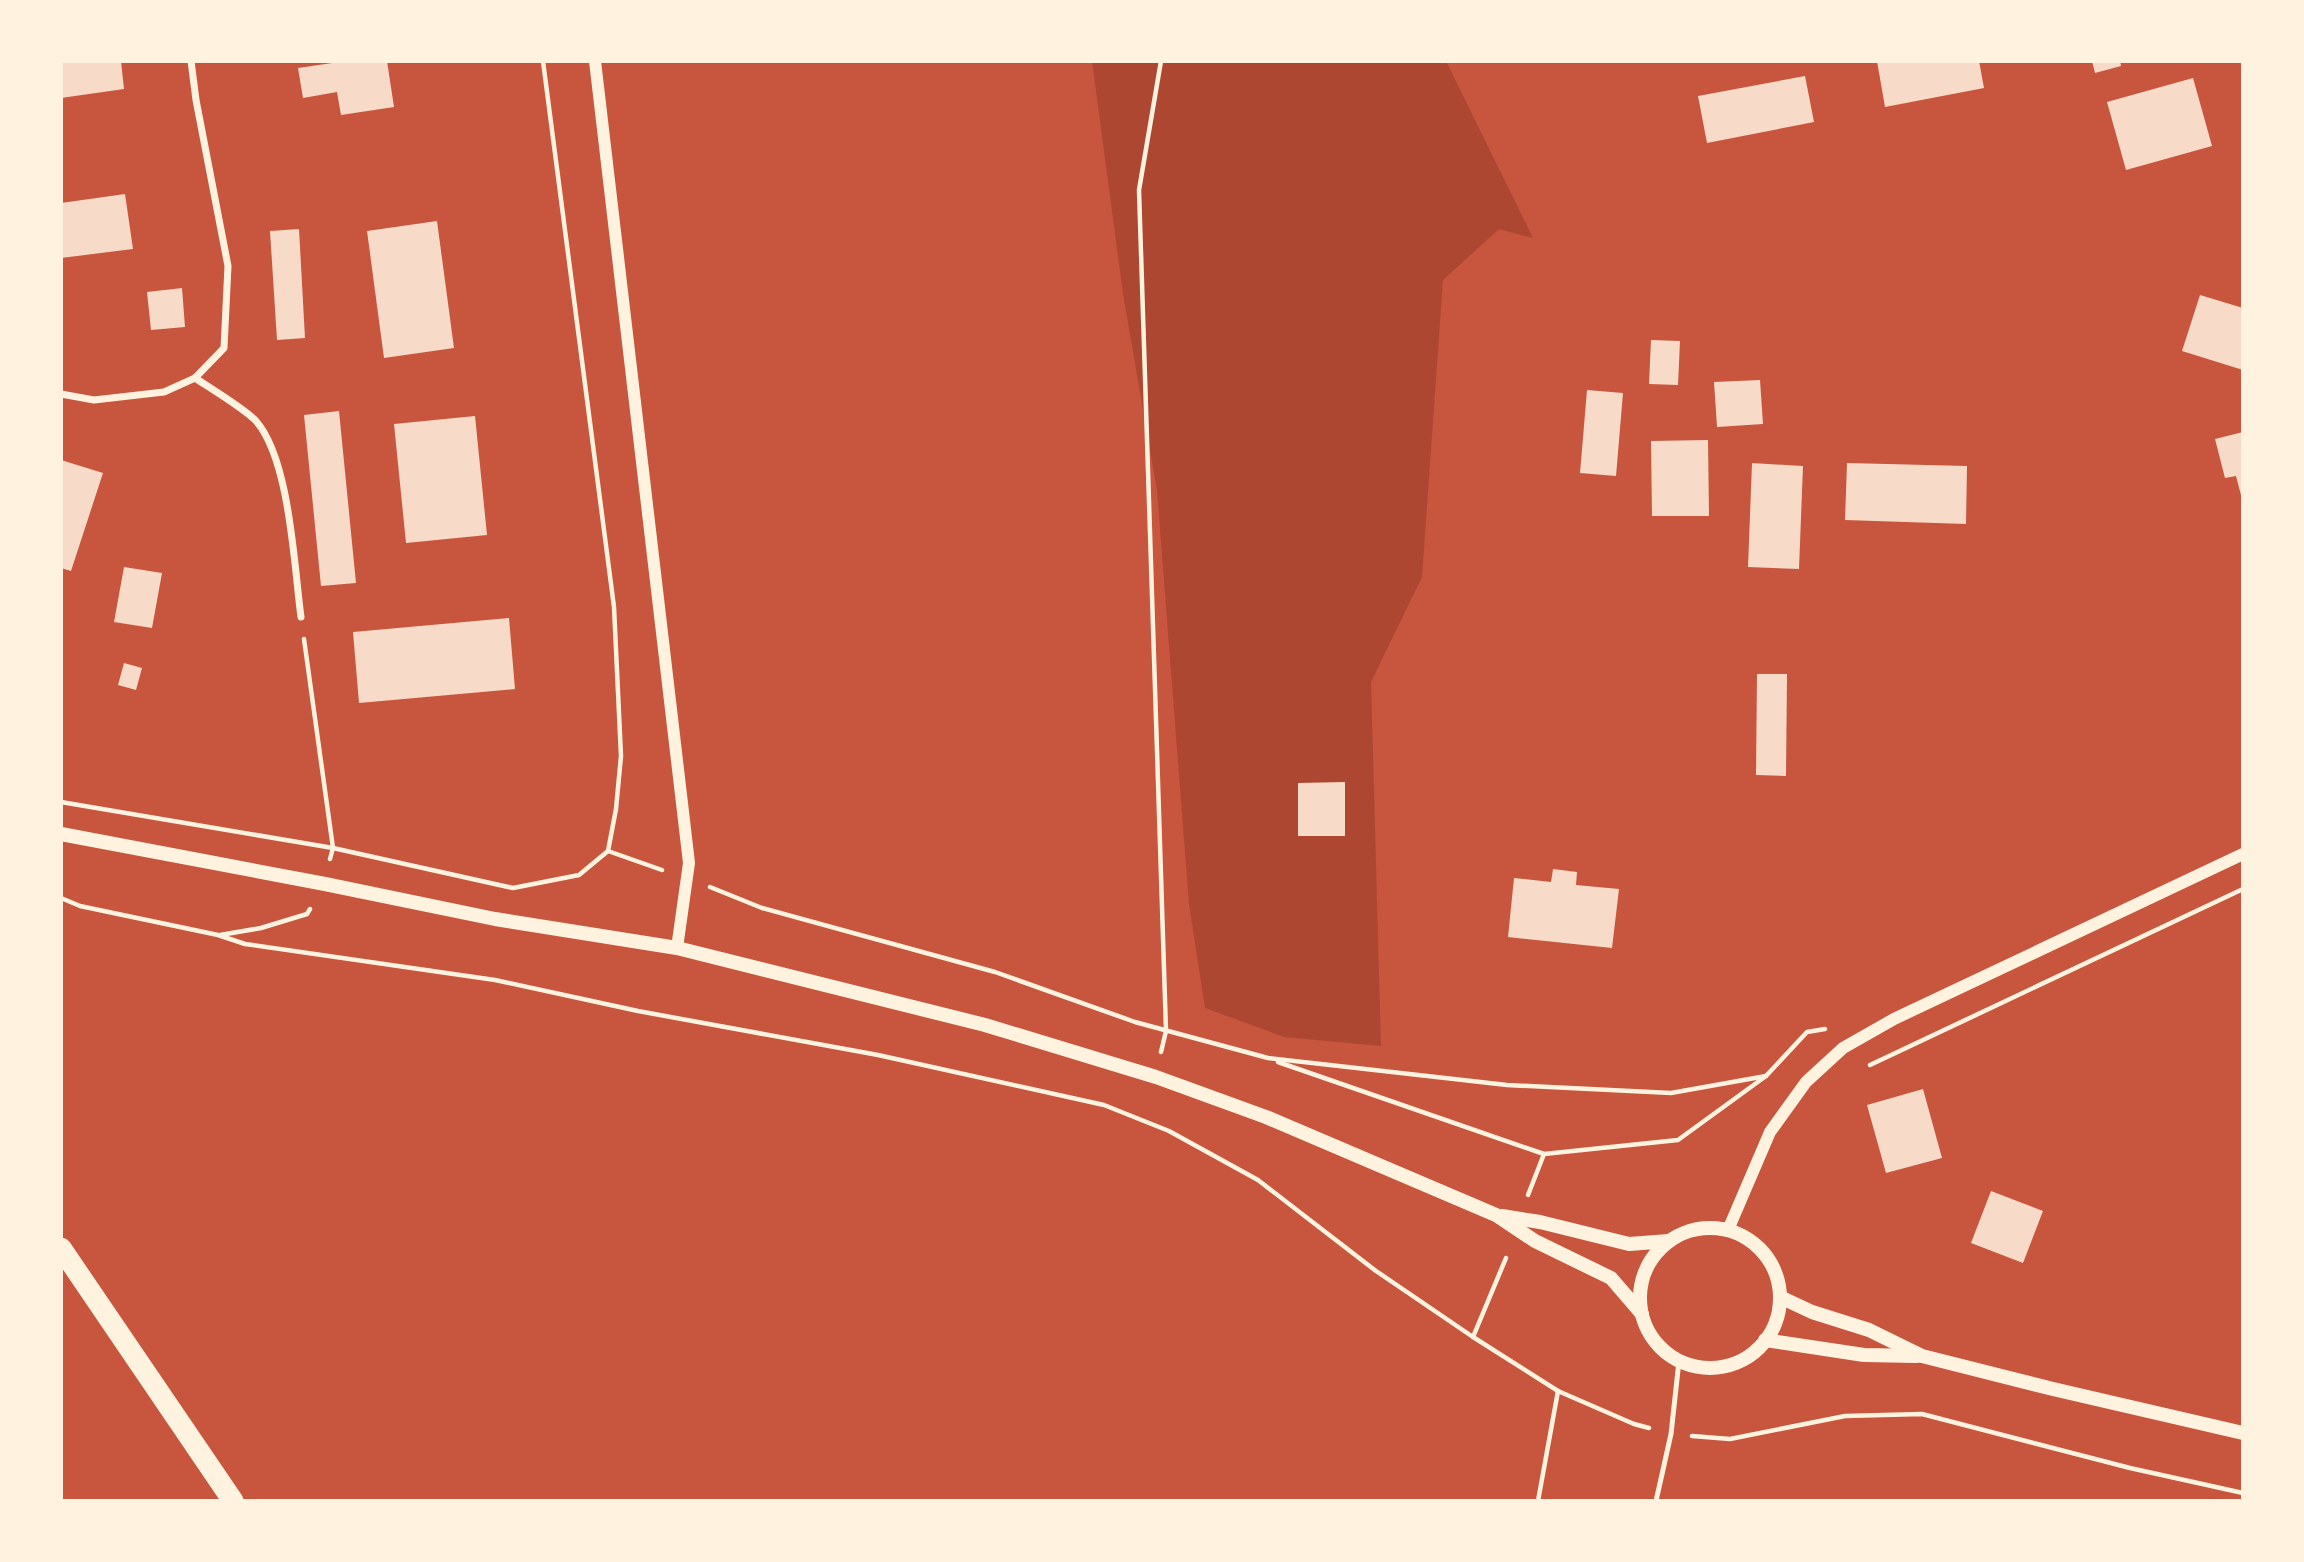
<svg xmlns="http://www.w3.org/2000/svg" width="2304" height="1562" viewBox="0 0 2304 1562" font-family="'Libre Baskerville',serif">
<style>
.green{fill:#ae4732}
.building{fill:#f7dbc8}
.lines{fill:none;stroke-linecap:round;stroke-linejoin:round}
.path{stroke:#fff3e0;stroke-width:4.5}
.service{stroke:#fff3e0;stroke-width:5}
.minor{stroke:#fff3e0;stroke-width:7}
.tertiary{stroke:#fff3e0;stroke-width:12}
.secondary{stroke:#fff3e0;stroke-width:14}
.motorway{stroke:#fff3e0;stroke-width:21}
</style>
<rect width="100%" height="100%" fill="#c8553d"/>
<polygon class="green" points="1092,61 1446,61 1533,238 1499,229 1443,280 1422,577 1371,682 1381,1046 1284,1037 1205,1008 1189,904 1157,490 1123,294"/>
<g class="building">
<polygon points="61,61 121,61 124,89 61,98"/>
<polygon points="346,61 387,61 394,107 341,115 337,92 303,98 298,68"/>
<polygon points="1877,61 1979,61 1984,88 1885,107"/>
<polygon points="2092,61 2120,61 2121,66 2095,73"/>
<polygon points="1805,76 1814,122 1707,143 1698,96"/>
<polygon points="2193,78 2212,146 2126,170 2107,102"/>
<polygon points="125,194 133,249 61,258 61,203"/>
<polygon points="437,221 454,348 384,358 367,231"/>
<polygon points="299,229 305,338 277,340 270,231"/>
<polygon points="182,288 185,327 151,330 147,292"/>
<polygon points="2200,295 2243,308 2243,370 2182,351"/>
<polygon points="1651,340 1680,341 1678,385 1649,384"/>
<polygon points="1760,380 1763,424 1717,427 1714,382"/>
<polygon points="1587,390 1623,393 1616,476 1580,473"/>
<polygon points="339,411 356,583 321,586 304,415"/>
<polygon points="475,416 487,535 406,543 394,424"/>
<polygon points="2243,432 2243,499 2242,499 2236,476 2225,478 2215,439"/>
<polygon points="1708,440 1709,516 1652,516 1651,441"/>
<polygon points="61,460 103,473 71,571 61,568"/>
<polygon points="1752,463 1803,466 1799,569 1748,567"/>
<polygon points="1847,463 1967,466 1966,524 1845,520"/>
<polygon points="124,567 162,573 152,628 114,622"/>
<polygon points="509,618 515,689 359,703 353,632"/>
<polygon points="124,663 142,668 136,690 118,685"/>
<polygon points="1757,674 1787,674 1786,776 1756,775"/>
<polygon points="1345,782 1345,836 1298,836 1298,783"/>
<polygon points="1553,869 1577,872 1576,885 1619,889 1612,948 1508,937 1514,878 1551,882"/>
<polygon points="1923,1089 1942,1158 1886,1173 1867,1105"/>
<polygon points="1991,1191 2043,1211 2023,1263 1971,1243"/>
</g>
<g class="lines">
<g class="path">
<polyline points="543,61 614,607 621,756 616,809 608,851"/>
<polyline points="1161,61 1139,190 1166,1031 1161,1052"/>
<polyline points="304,639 333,848 330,859"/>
<polyline points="61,802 333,848 513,888 579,875 608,851 662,870"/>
<polyline points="710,887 762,908 995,972 1135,1022 1268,1058 1507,1085 1671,1093 1766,1076"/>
<polyline points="61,898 80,906 218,935 245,944 495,980 638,1011 878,1055 1104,1105 1169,1131 1258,1180 1376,1271 1473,1337 1558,1391 1634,1424 1649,1428"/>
<polyline points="220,935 261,928 307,914 310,909"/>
<polyline points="1278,1062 1544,1154 1678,1140 1766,1076 1807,1032 1825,1029"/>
<polyline points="1870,1065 2243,889"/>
<polyline points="1528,1195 1544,1154"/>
<polyline points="1473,1337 1506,1258"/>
<polyline points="1692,1436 1730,1439 1845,1416 1922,1414 2130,1468 2243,1493"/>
<polyline points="1538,1501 1558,1391"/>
</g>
<polyline class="service" points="1656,1501 1671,1434 1679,1361"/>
<g class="minor">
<polyline points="191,61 196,100 228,266 224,348 195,378"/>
<path d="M61,394L94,400L164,392L195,378C210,388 245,409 256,421C290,460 294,566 301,617"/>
</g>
<g class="tertiary">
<polyline points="595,61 689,863 677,948"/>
<polyline points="1728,1230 1770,1132 1806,1082 1843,1048 1894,1019 2243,854"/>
</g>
<g class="secondary">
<polyline points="61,834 325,884 495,919 677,948 985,1025 1156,1077 1266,1117 1496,1215 1535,1241 1611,1278 1642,1314"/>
<polyline points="1502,1216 1540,1222 1629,1244 1669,1241"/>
<circle cx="1710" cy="1298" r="70"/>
<polyline points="1780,1297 1812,1312 1869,1330 1922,1356 2053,1389 2243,1433"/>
<polyline points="1765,1340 1864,1355 1917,1356"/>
</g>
<polyline class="motorway" points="61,1248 233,1501"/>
</g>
<rect width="2304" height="1562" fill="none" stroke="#fff3e0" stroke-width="126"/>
</svg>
